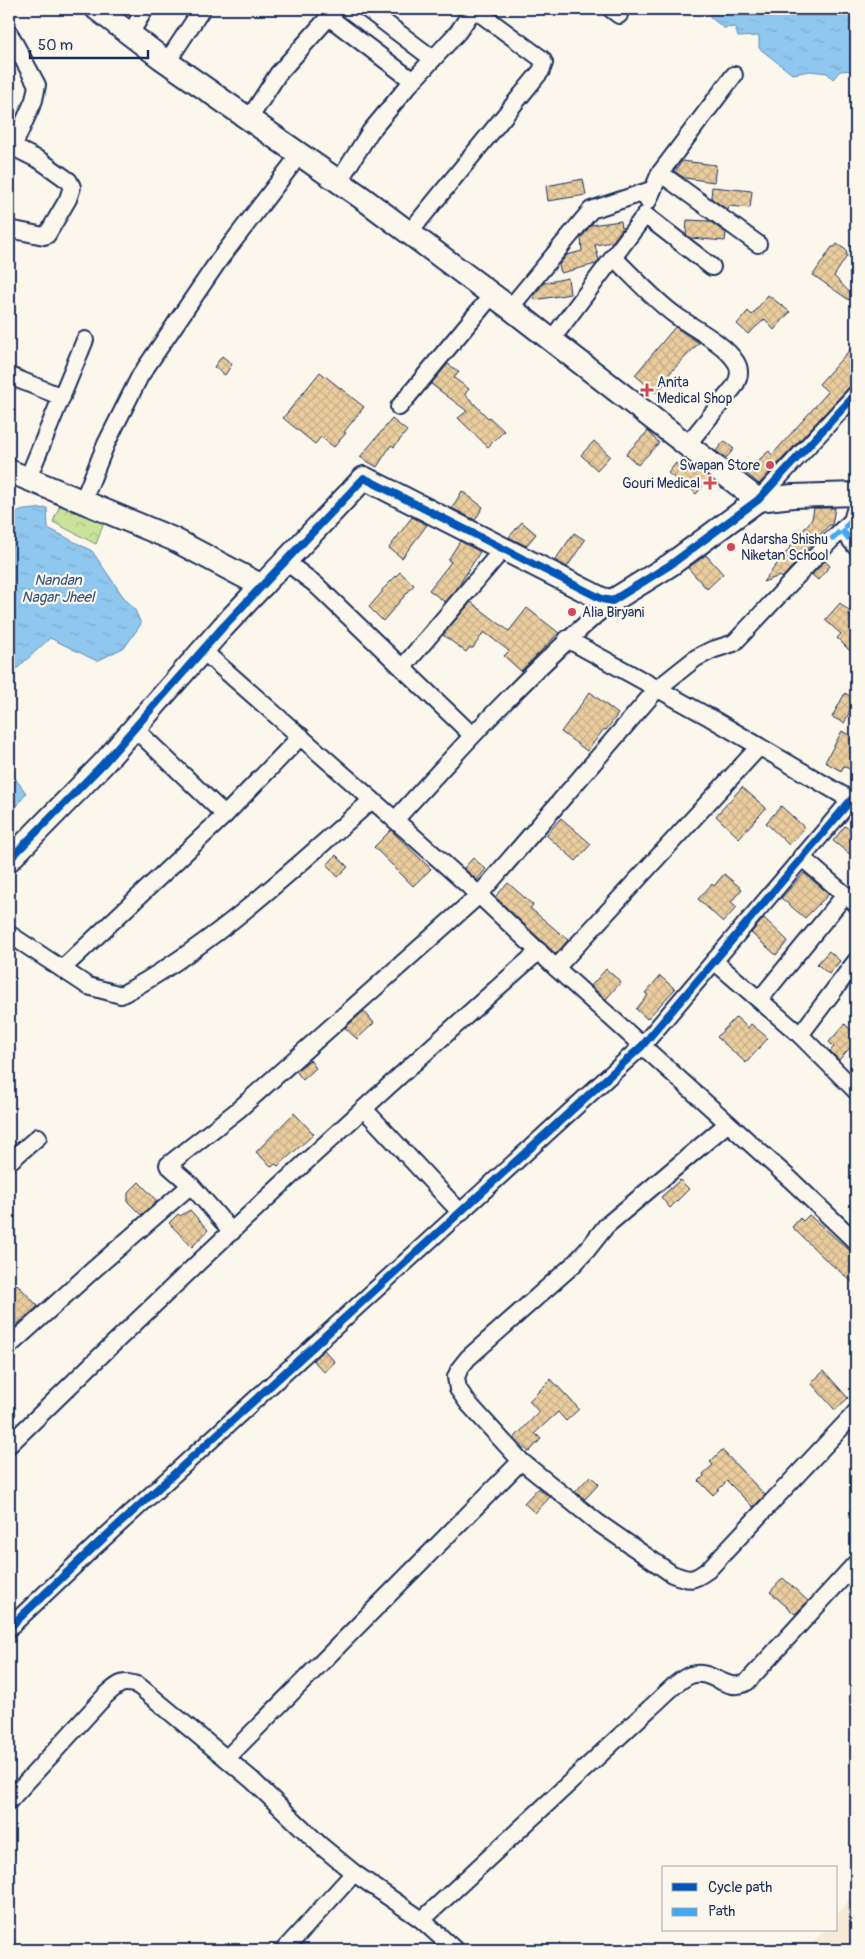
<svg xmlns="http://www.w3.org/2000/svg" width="865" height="1959" viewBox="0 0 865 1959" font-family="Pangolin,sans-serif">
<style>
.built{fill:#f6ead5}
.forest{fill:url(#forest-crowns);stroke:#72897c}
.water{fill:url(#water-ripples);stroke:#618ab4}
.building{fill:url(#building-cross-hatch);stroke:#1b2f5e}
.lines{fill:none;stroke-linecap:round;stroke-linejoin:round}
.street-casing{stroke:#1b2f5e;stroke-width:20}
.secondary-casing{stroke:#1b2f5e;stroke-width:26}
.street{stroke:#fbf7ec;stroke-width:16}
.secondary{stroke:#fbf7ec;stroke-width:22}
.quiet{stroke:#3fa9f5;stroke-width:6;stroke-dasharray:12 6;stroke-linecap:butt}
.cycleway-casing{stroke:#fbf7ec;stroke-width:11}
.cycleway{stroke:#0057b8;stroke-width:8}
.poi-dot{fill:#d1495b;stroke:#fbf7ec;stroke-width:2}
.labels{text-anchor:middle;stroke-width:4.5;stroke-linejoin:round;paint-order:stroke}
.poi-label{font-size:14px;fill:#1b2f5e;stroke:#fbf7ec;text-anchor:start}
.water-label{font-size:15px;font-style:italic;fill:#385582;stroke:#fbf7ec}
</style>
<defs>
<pattern id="forest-crowns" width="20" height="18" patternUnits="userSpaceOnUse" patternTransform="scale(1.25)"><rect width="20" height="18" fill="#c9e39a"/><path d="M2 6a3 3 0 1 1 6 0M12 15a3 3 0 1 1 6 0" fill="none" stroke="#acc387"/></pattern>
<pattern id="water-ripples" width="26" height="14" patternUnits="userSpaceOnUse" patternTransform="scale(1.25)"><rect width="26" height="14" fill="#8fc7ee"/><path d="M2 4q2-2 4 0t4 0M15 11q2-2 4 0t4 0" fill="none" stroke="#7babce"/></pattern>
<pattern id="building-cross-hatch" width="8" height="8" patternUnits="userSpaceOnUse" patternTransform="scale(1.25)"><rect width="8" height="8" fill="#ebcd9e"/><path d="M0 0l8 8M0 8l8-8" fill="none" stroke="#c9b08a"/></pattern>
</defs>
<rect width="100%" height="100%" fill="#fbf7ec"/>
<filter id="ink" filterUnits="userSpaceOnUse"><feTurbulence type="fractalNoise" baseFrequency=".02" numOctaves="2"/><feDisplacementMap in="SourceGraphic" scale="10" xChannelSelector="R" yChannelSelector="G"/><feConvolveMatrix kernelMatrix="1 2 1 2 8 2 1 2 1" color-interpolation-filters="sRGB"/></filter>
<g filter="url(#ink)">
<polygon class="built" points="856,1892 856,1950 807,1950 824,1930 836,1930 836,1915"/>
<polygon class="forest" points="62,500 105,520 96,544 53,522"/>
<g class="water">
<polygon points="708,9 856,9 856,70 840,71 833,79 827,73 810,71 792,74 759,48 759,36 738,37 735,27 724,28 711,18"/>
<polygon points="47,508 48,528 92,551 122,595 135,610 141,624 125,647 97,661 50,638 9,676 9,514 24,510"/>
<polygon points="9,770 26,793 9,818"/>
</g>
<g class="building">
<polygon points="682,161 716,165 714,182 685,178 675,172"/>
<polygon points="583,179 586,195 548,201 546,186"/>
<polygon points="712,187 752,191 750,208 729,206 728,210 711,198"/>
<polygon points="687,220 709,221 726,233 725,241 690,238 686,234"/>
<polygon points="621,221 622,229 612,242 595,245 599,260 596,264 561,273 559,265 567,255 582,251 581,238 591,225"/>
<polygon points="837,244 846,250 847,256 834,276 853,296 849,300 813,275 832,247 835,247"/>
<polygon points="568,278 570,294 535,300 534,295 544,283"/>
<polygon points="768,295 790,312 774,330 765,319 748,334 737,324 748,311 752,315"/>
<polygon points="675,327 699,343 669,374 668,380 656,393 635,375"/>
<polygon points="856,343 856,384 849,387 759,484 745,472 769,451 772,455 828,392 819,384"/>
<polygon points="222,356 232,364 225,375 214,367"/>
<polygon points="448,364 459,372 454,378 469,389 465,394 488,418 489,417 504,431 488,447 458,418 467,411 431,384"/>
<polygon points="320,372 364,407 344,432 346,433 334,447 321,437 315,444 283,418"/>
<polygon points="392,419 407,431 394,447 391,445 377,467 360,457"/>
<polygon points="648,431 659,443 638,465 626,454"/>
<polygon points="594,441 610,456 597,470 581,455"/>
<polygon points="724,441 734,449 726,458 716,451"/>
<polygon points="684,459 709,479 696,494 685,483 683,485 668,473 676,463 679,466"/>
<polygon points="462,491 483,507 475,520 452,508"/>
<polygon points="814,508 835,508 832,525 829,525 782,578 780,576 763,582 812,519"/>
<polygon points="412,517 427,525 402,558 389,548"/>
<polygon points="522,522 536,534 526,546 509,537"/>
<polygon points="574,533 585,540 567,567 555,560"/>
<polygon points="460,541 480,552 456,590 445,602 429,590 451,562 448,560"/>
<polygon points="706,555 723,574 707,589 688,568"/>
<polygon points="825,561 830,566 818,580 812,575"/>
<polygon points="400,572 414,585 383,621 369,607 382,592 382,590"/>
<polygon points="471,602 509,631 527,608 559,633 521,671 504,656 509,651 484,632 473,648 469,648 466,652 443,635"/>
<polygon points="840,603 850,612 848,614 856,621 856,657 837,638 841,634 825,620"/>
<polygon points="590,692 618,714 606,730 604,729 587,751 561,732"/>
<polygon points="845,693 856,700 844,723 832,717"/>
<polygon points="842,731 856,739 856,773 844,766 841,771 825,762"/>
<polygon points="742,787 766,808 739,838 716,816"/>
<polygon points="781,806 805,828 789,845 766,823"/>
<polygon points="561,818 591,844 576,861 546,835"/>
<polygon points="845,826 856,835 856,859 833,841"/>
<polygon points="391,830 431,869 413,886 374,847"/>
<polygon points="336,855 348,867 338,877 327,865"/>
<polygon points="473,858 486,869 477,880 464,868"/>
<polygon points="804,873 829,894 805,918 781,898"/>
<polygon points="724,874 742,889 731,902 737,907 723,922 698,899 712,884 714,886"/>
<polygon points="508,883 533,905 530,908 568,940 556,954 495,897"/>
<polygon points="764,918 788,941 776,955 751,933"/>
<polygon points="829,951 840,961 829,974 817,964"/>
<polygon points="606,969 621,982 606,999 591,986"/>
<polygon points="660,976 675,989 647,1019 636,1009 648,995 645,993"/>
<polygon points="364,1011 374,1023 357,1039 345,1028"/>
<polygon points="736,1017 748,1028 751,1024 768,1038 746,1063 717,1037"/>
<polygon points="845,1024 856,1035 856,1041 839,1060 830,1051 834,1047 829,1042"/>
<polygon points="310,1060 316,1068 303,1080 296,1071"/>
<polygon points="294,1113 314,1134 278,1166 275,1164 272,1167 256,1152"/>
<polygon points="680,1180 689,1189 670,1208 661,1197"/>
<polygon points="139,1182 157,1201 141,1215 128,1202 128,1193"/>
<polygon points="190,1210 208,1230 192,1247 169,1223 178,1214 180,1216"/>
<polygon points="809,1215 856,1256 856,1285 825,1259 792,1227 800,1218 803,1221"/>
<polygon points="17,1284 38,1306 11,1330 9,1328 9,1291"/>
<polygon points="324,1350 335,1362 324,1372 313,1360"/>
<polygon points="824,1371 848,1398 835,1410 811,1383"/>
<polygon points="551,1379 579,1409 566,1421 558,1412 535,1433 541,1439 529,1452 514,1438 539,1412 529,1401"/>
<polygon points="722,1450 765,1495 753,1507 727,1481 713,1495 699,1481 704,1476 703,1474 713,1465 710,1462"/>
<polygon points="590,1476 599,1484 585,1499 575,1492"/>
<polygon points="538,1488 550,1497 535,1513 524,1503"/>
<polygon points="783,1578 808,1601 795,1614 770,1592"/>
</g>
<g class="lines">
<defs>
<g id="street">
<polyline points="367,9 433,59"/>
<polyline points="611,9 619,15"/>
<polyline points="330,18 413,81"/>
<polyline points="9,33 37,85 34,100 13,147 41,161 69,181 72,187 68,199 47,235 44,236 9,229"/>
<polyline points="130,34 145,9"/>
<polyline points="167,62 202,9"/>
<polyline points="249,119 278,74 336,9"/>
<polyline points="660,173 758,244"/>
<polyline points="339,181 370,132 409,85 458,32 474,9"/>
<polyline points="648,201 660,173 734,75"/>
<polyline points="409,233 541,71 544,63 542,59 474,9"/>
<path d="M613,257C633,276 653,299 675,315C693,328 724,343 736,362C741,370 739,379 734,387L687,445"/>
<polyline points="510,308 591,210 651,190"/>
<polyline points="552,339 645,215 712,267"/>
<polyline points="10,376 62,397"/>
<polyline points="399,407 492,295"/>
<polyline points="28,478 85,340"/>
<polyline points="758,500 856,394"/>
<polyline points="83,501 106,444 140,376 219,260 300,154"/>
<polyline points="842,530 856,547"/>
<polyline points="285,561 315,584 472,735"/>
<path d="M612,601C533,668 464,744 395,820L479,895L556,968L791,1180L856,1242"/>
<polyline points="567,639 709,717 856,803"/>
<polyline points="202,650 395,820"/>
<polyline points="403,667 503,549"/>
<polyline points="134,728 225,815 301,736"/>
<polyline points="801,857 856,904"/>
<path d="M9,934L88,986L121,995C214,945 293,869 372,800"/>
<polyline points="714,961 800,1035 856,1091"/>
<polyline points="556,968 759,747"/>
<polyline points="62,969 225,815"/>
<polyline points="760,999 845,895"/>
<polyline points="800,1035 856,961"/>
<polyline points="364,1109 461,1213"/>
<path d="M727,1124L606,1226L587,1250L574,1264L468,1358L460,1368L456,1377L458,1389L468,1403L521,1461L597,1522L672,1574C690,1581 693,1581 708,1570L856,1412"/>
<polyline points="9,1162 38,1137"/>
<polyline points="191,1185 168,1165 238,1110 479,895 657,689 696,658 712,650 734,643 831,540 852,521 856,507"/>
<polyline points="9,1346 92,1271 191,1185 232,1232"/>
<path d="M9,1445C181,1276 358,1111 539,951"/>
<polyline points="9,1628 94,1547 642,1046 851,800"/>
<polyline points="227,1758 521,1461"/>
<path d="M9,1801L105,1696C118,1685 121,1679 139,1686L252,1780L320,1845L354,1873L422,1920"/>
<polyline points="284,1950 354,1873"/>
<path d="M455,1950L422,1920L649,1709C660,1700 678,1679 691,1675C711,1668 727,1694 747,1682L856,1563"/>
</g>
<g id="secondary">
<polyline points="97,9 160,57 361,197 510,308 758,500 793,496 856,494"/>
<polyline points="9,471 173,539 262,586"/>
<polyline points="9,860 103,764 223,627 364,478 602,599 612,601 670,565 758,500"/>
</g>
</defs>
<use href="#street" class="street-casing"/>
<use href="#secondary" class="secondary-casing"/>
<use href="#street" class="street"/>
<use href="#secondary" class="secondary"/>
<g class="quiet">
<polyline points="842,530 856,547"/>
<polyline points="831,540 852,521 856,507"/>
</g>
<defs>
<g id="cycleway">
<polyline points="9,860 103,764 223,627 364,478 602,599 612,601 670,565 758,500 856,394"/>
<polyline points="9,1628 94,1547 642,1046 851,800"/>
</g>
</defs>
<use href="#cycleway" class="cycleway-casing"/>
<use href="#cycleway" class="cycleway"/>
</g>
</g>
<g class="poi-dot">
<path d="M644.5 382.5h5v5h5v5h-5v5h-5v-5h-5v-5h5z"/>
<circle cx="770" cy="465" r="5"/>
<path d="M707.5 475.5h5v5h5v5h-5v5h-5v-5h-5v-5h5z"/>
<circle cx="731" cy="547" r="5"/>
<circle cx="572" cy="612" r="5"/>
</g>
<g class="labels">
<g class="poi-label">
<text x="657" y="387">Anita<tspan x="657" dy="16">Medical Shop</tspan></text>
<text x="760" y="470" text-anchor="end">Swapan Store</text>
<text x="700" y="488" text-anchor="end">Gouri Medical</text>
<text x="741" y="544">Adarsha Shishu<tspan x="741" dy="16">Niketan School</tspan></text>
<text x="582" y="617">Alia Biryani</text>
</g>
<g class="water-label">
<text x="58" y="585">Nandan<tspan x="58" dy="17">Nagar Jheel</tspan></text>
</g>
</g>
<rect width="865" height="1959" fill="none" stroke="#fbf7ec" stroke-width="30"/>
<rect x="15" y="15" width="835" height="1929" fill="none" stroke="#1b2f5e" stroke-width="2" filter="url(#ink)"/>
<rect x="662" y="1866" width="175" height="65" fill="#fbf7ec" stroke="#a1a7b3"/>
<rect x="672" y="1883" width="25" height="8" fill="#0057b8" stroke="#a1a7b3"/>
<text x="708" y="1892" font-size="15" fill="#1b2f5e">Cycle path</text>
<rect x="672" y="1908" width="25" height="8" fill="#3fa9f5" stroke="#a1a7b3"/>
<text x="708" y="1916" font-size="15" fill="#1b2f5e">Path</text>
<path d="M30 50v8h118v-8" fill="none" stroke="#1b2f5e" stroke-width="2.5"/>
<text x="38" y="50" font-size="15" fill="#1b2f5e" stroke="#fbf7ec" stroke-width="4" paint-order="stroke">50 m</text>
</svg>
